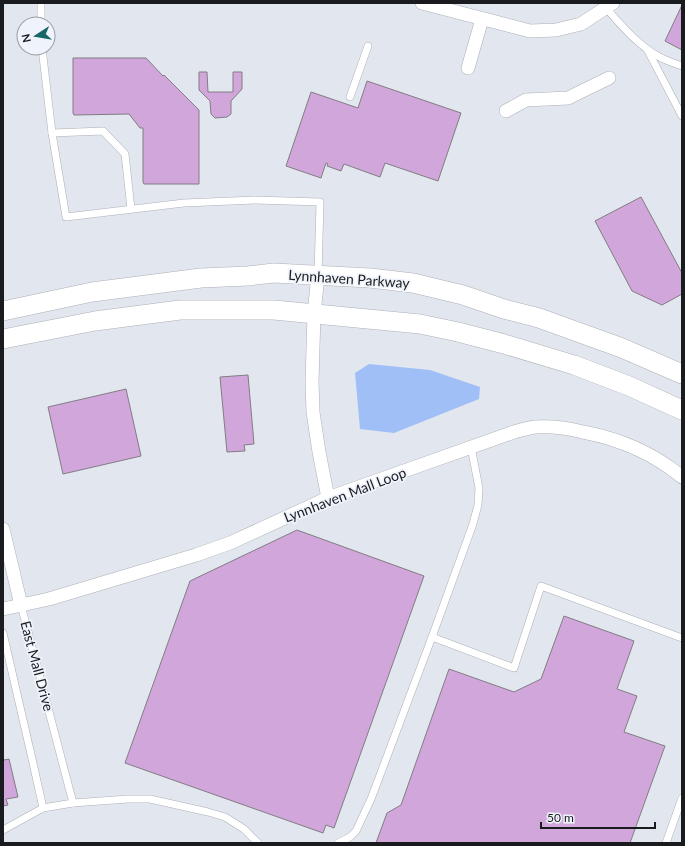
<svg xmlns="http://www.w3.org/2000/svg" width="685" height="846" viewBox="0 0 685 846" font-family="Lato,sans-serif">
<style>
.water{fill:#a1bff7}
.building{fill:#d1a7db;stroke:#827c83}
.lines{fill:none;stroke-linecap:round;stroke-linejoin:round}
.lane-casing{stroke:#acb0b7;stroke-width:8}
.street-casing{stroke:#acb0b7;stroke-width:14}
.secondary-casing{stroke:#acb0b7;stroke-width:20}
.lane{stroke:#fff;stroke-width:7}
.street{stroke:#fff;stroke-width:13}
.secondary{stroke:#fff;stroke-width:19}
.labels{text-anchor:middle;stroke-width:3.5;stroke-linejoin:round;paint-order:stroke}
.street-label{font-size:14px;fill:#1a1b1e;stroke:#eff3fb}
</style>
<rect width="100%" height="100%" fill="#e2e6ee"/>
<polygon class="water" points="369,364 430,370 480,387 479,399 394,433 360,429 355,373"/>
<g class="building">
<polygon points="682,5 682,50 665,41"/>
<polygon points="73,58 146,58 163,76 164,75 199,110 199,184 144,184 143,182 143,128 140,128 129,114 74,115 73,113"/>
<polygon points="199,72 207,72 208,92 233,92 233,72 242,72 242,89 231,101 231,114 227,117 215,118 211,114 210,101 199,90"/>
<polygon points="367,81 461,113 438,181 385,163 380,177 344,164 341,171 327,166 328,164 326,163 321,178 286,166 311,92 358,108"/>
<polygon points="641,197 682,273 682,294 662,305 632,291 595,221"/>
<polygon points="248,375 254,444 244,445 245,451 227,452 220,377"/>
<polygon points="126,389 141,456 63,474 48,407"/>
<polygon points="297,530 424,576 334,828 326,825 323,833 125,763 190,581"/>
<polygon points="564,616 634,641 617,689 637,696 624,732 665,746 630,843 376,843 387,813 401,805 449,669 514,692 541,679"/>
<polygon points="3,757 4,760 9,759 18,797 6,799 8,805 3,806"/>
</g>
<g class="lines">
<defs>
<g id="lane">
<polyline points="41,3 41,24"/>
<path d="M606,8C621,25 636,43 656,55C664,60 673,63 682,66"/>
<polyline points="42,48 52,133 66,217 184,203 255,200 320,202 318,275"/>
<polyline points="648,51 682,116"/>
<polyline points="350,97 368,46"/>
<polyline points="52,133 103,131 125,154 131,209"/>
<polyline points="21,605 73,803"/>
<polyline points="3,633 33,763 43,808"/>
<polyline points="432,637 514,668 541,586 682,638"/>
<polyline points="3,830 43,808 73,803 128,799 150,799 208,812 225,817 244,829 258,843"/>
<polyline points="338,843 350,837 356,831 371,799 432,637 473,524 478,505 479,488 471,447"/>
<polyline points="666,843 682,798"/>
</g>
<g id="street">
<polyline points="422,3 530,31 556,30 581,24 613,3"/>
<polyline points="468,68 482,19"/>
<polyline points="506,111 526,100 568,98 609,78"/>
<polyline points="318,275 314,314 312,382 313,412 319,452 328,498"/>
<polyline points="3,529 21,605"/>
<path d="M3,609L49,599L196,555L230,543L328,498L514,432C521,430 528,428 535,427C551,426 567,428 583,432C620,439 653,453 682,477"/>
</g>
<g id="secondary">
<polyline points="3,311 92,292 201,278 248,276 274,273 370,278 413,283 463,295 504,309 539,318 622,348 682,374"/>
<polyline points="3,339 95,321 180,310 274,310 420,324 458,332 504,344 574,365 629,386 682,410"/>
</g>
</defs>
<use href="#lane" class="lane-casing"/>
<use href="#street" class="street-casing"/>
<use href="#secondary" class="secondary-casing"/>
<use href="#lane" class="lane"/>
<use href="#street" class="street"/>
<use href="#secondary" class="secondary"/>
</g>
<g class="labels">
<g class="street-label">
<text transform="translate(349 279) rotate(4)" y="5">Lynnhaven Parkway</text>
<text transform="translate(345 495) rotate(-21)" y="5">Lynnhaven Mall Loop</text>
<text transform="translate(37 666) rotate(75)" y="5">East Mall Drive</text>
</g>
</g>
<rect width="685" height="846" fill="none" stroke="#1a1b1e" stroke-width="8"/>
<g transform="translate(36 36) rotate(258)"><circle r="19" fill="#eff3fb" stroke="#9a9da3"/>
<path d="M0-3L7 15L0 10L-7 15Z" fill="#186768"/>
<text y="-6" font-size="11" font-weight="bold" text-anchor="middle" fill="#1a1b1e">N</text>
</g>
<path d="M541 822v6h114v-6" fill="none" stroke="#1a1b1e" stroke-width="2"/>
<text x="547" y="822" font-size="12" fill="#1a1b1e" stroke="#eff3fb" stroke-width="3" paint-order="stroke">50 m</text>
</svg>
